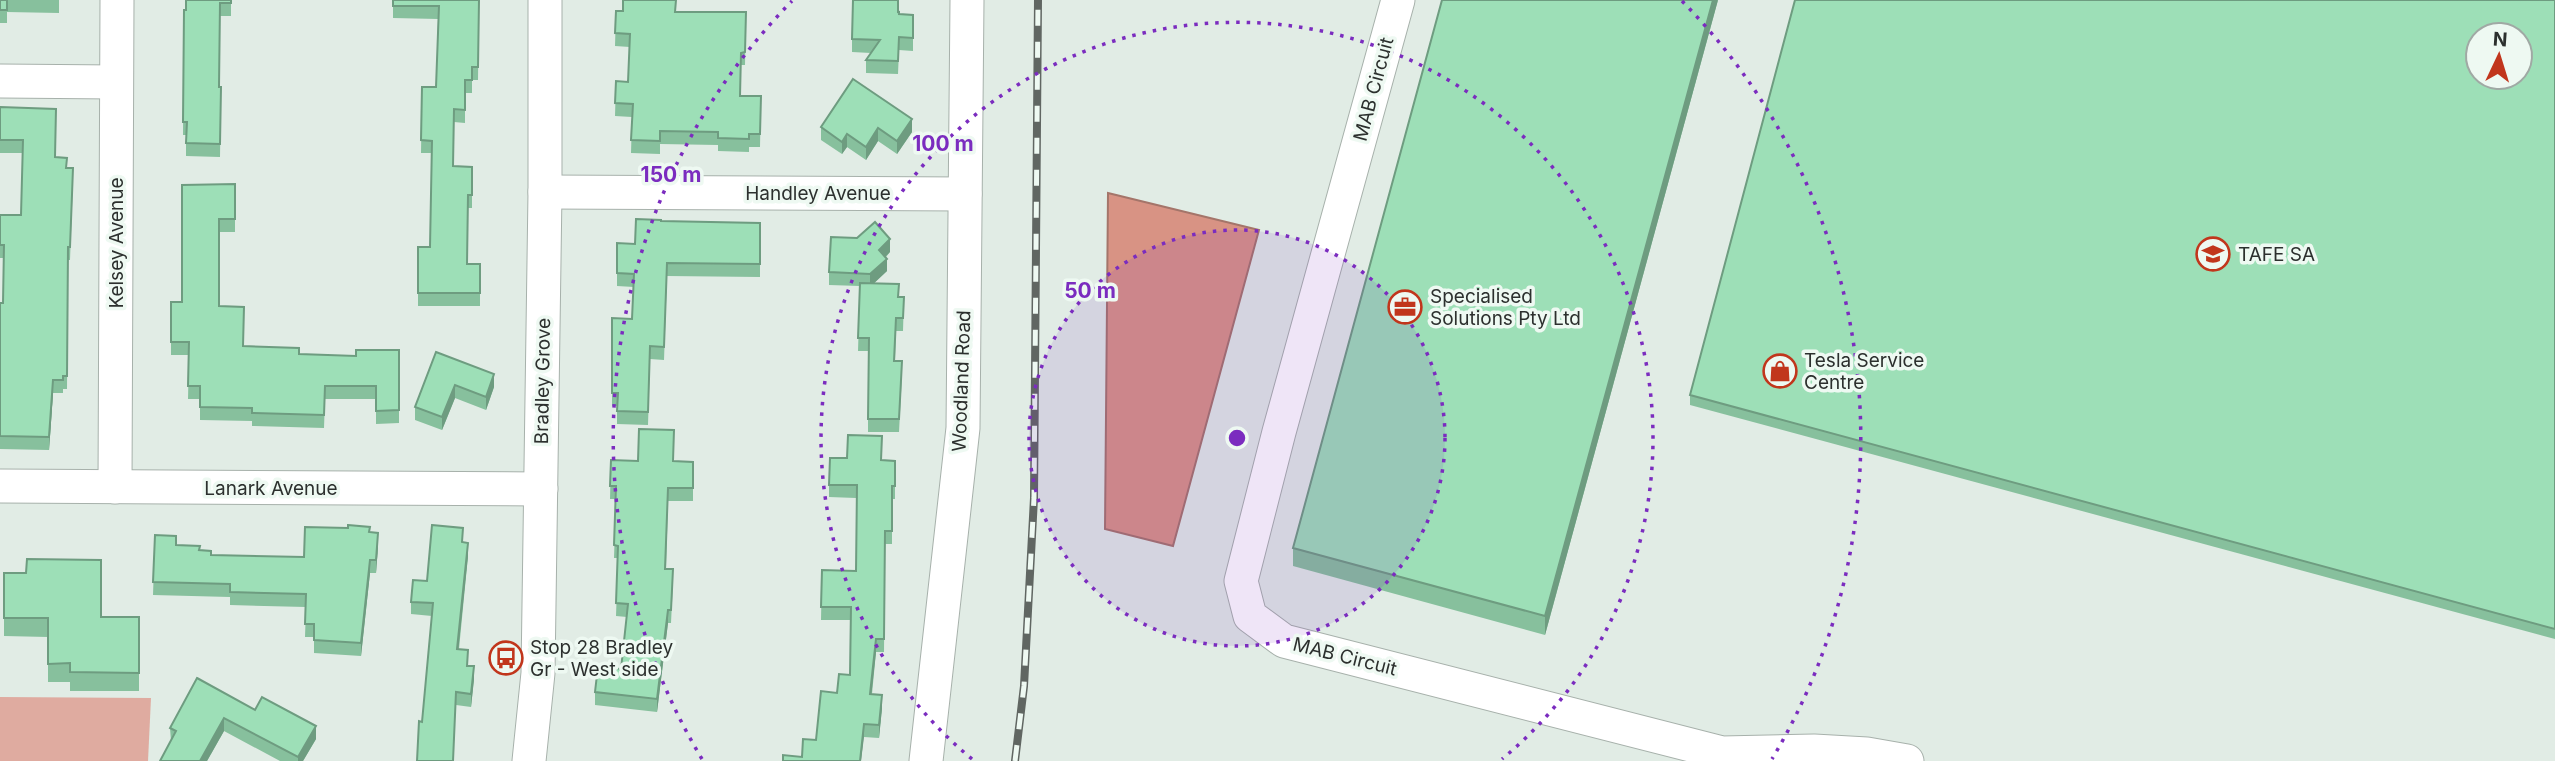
<svg xmlns="http://www.w3.org/2000/svg" width="2555" height="761" viewBox="0 0 2555 761" font-family="Inter,sans-serif">
<style>
.green{fill:#dfaba0}
.water{fill:#d89384;stroke:#a4756a;stroke-width:2}
.lines{fill:none;stroke-linecap:round;stroke-linejoin:round}
.minor-casing{stroke:#a7b1ab;stroke-width:35}
.minor{stroke:#fff;stroke-width:33}
.rail-casing{stroke:#606662;stroke-width:8}
.rail{stroke:#eef9f2;stroke-width:5;stroke-dasharray:16;stroke-linecap:butt}
.wall{fill:#87c09d}
.shaded-wall{fill:#6e9c80}
.building{fill:#9ddfb7;stroke:#6e9c80;stroke-width:2;fill-rule:evenodd}
.ring{fill:none;stroke:#7b2cbf;stroke-width:3.5;stroke-dasharray:3.5 7}
.labels{text-anchor:middle;stroke-width:7;stroke-linejoin:round;paint-order:stroke}
.street-label{font-size:19px;fill:#2c302e;stroke:#eef9f2}
.poi-label{font-size:19px;fill:#2c302e;stroke:#eef9f2;text-anchor:start}
.centre{fill:#7b2cbf;stroke:#eef9f2;stroke-width:3.5}
.ring-label{font-size:21px;text-anchor:middle;font-weight:bold;fill:#7b2cbf;stroke:#eef9f2;stroke-width:7;stroke-linejoin:round;paint-order:stroke}
</style>
<rect width="100%" height="100%" fill="#e1ece5"/>
<polygon class="green" points="0,697 151,698 148,761 0,761"/>
<polygon class="water" points="1108,193 1259,230 1173,546 1105,529"/>
<g class="lines">
<defs>
<g id="minor">
<polyline points="1398,0 1279,432 1241,581 1250,616 1284,641 1722,753 1814,751 1867,754 1907,761"/>
<polyline points="0,81 116,82"/>
<polyline points="545,192 965,194"/>
<polyline points="0,486 541,489"/>
<polyline points="115,487 117,0"/>
<polyline points="529,761 538,673 545,192 545,0"/>
<polyline points="926,761 963,428 967,0"/>
</g>
</defs>
<use href="#minor" class="minor-casing"/>
<use href="#minor" class="minor"/>
<defs>
<polyline id="rail" points="1015,761 1024,686 1034,498 1038,0"/>
</defs>
<use href="#rail" class="rail-casing"/>
<use href="#rail" class="rail"/>
</g>
<g class="wall">
<polygon points="0,0 59,0 59,13 7,12 7,23 0,23"/>
<polygon points="231,0 231,16 220,16 219,87 221,87 220,157 186,156 186,135 183,135 184,10"/>
<polygon points="393,0 479,0 478,80 472,80 472,93 465,93 465,123 454,122 453,166 472,167 472,208 468,208 467,264 480,264 480,306 418,306 418,247 430,247 432,153 421,153 422,87 436,87 438,19 393,18"/>
<polygon points="1718,0 1545,635 1293,566 1293,548"/>
<polygon points="2555,0 2555,639 1690,405 1690,395"/>
<polygon points="616,11 746,12 745,65 741,65 740,96 761,96 760,147 749,147 749,152 718,151 718,145 660,144 660,154 631,153 632,117 615,116 616,81 628,82 630,47 615,46"/>
<polygon points="898,12 899,14 913,15 913,51 899,50 898,74 866,73 866,60 871,53 852,52 852,39"/>
<polygon points="853,79 912,132 897,154 878,141 866,160 847,147 842,154 821,140 821,127"/>
<polygon points="0,107 67,168 73,181 70,260 68,260 67,389 63,389 63,393 53,393 49,450 0,449 0,303 3,303 4,258 0,258 0,215 21,215 23,153 0,153"/>
<polygon points="235,184 235,232 219,232 219,306 243,346 299,354 356,356 399,350 399,423 376,424 376,399 325,399 324,428 252,426 252,421 200,420 200,399 188,399 189,355 171,355 171,302 182,302"/>
<polygon points="661,221 760,223 760,277 667,276 664,360 650,359 648,425 617,424 617,406 612,406 612,318 632,319 634,287 617,286 617,243 635,244"/>
<polygon points="890,252 886,257 887,271 874,283 899,297 904,297 903,331 896,331 895,361 902,374 899,432 868,432 868,351 858,351 860,286 829,285 829,272"/>
<polygon points="436,352 494,387 486,410 455,398 442,430 415,420 415,407"/>
<polygon points="611,460 693,462 693,501 668,501 666,569 673,582 671,623 668,623 657,712 595,705 595,692 621,669 627,617 616,616 618,558 614,558 616,499 610,499"/>
<polygon points="882,460 895,461 895,499 892,499 892,544 885,544 884,652 876,652 872,694 882,708 879,738 864,737 802,757 816,740 837,693 850,675 851,620 821,620 822,570 856,571 856,498 829,497 829,485"/>
<polygon points="370,532 378,546 376,573 370,573 361,656 314,653 314,637 305,637 306,607 230,605 230,597 153,595 155,535 176,545 200,550 211,555 304,557"/>
<polygon points="463,542 468,556 459,649 468,666 474,679 471,707 456,705 422,722 432,616 411,614 411,602 427,581"/>
<polygon points="4,573 101,617 139,617 139,691 70,691 70,682 48,682 48,637 4,636"/>
<polygon points="255,710 316,739 303,761 280,761 224,731 207,761 160,761 171,741 170,728"/>
</g>
<g class="shaded-wall">
<polygon points="1713,0 1718,0 1545,635 1545,616"/>
<polygon points="912,119 912,132 897,154 897,141"/>
<polygon points="878,128 878,141 866,160 866,147"/>
<polygon points="847,134 847,147 842,154 842,142"/>
<polygon points="890,239 890,252 879,263 879,250"/>
<polygon points="887,259 887,271 870,287 870,274"/>
<polygon points="494,374 494,387 486,410 486,397"/>
<polygon points="53,380 53,393 49,450 49,437"/>
<polygon points="455,385 455,398 442,430 442,417"/>
<polygon points="378,533 378,546 376,573 376,560"/>
<polygon points="468,543 468,556 457,662 457,649"/>
<polygon points="370,560 370,573 361,656 361,643"/>
<polygon points="668,610 668,623 657,712 657,699"/>
<polygon points="876,639 876,652 870,707 870,694"/>
<polygon points="474,666 474,679 471,707 471,694"/>
<polygon points="882,695 882,708 879,738 879,725"/>
<polygon points="224,718 224,731 207,761 200,761"/>
<polygon points="864,724 864,737 861,761 860,761"/>
<polygon points="316,726 316,739 303,761 298,761 298,757"/>
</g>
<g class="building">
<rect x="0" y="0" width="7" height="10"/>
<polygon points="186,0 231,0 231,3 220,3 219,87 221,87 220,144 186,143 187,122 183,122 184,10 186,10"/>
<polygon points="393,0 479,0 478,67 472,67 472,80 465,80 465,110 454,109 453,166 472,167 472,195 468,195 467,264 480,264 480,293 418,293 418,247 430,247 432,141 421,140 422,87 436,87 439,6 393,6"/>
<polygon points="623,0 676,0 675,12 746,12 745,52 741,53 740,96 761,96 760,134 749,134 749,139 718,138 718,132 660,131 660,141 631,140 633,104 615,103 616,81 628,82 630,34 615,33 616,11 623,11"/>
<polygon points="853,0 898,0 898,13 899,11 899,14 913,15 913,38 899,37 898,61 866,60 880,40 852,39"/>
<polygon points="1442,0 1713,0 1545,616 1293,548"/>
<path d="M1795,0H2555V629L1690,395ZM2478,35H2520V77H2478Z"/>
<polygon points="853,79 912,119 897,141 878,128 866,147 847,134 842,142 821,127"/>
<polygon points="0,107 56,109 55,157 67,158 66,168 73,168 70,247 68,247 67,376 63,376 63,380 53,380 49,437 0,436 0,303 3,303 4,245 0,245 0,215 21,215 23,140 0,140"/>
<polygon points="235,184 235,219 219,219 219,306 244,307 243,346 299,348 299,354 356,356 356,350 399,350 399,410 376,411 376,386 325,386 324,415 252,413 252,408 200,407 200,386 188,386 189,342 171,342 171,302 182,302 182,185"/>
<polygon points="636,219 661,220 661,221 760,223 760,264 667,263 664,347 650,346 648,412 617,411 618,393 612,393 612,318 632,319 634,274 617,273 617,243 635,244"/>
<polygon points="875,222 890,239 879,250 887,259 870,274 829,272 831,237 857,238"/>
<polygon points="860,283 899,284 898,297 904,297 903,318 896,318 894,361 902,361 899,419 868,419 869,338 858,338"/>
<polygon points="436,352 494,374 486,397 455,385 442,417 415,407"/>
<polygon points="639,429 674,430 673,461 693,462 693,488 668,488 665,569 673,569 671,610 668,610 657,699 595,692 598,666 621,669 628,604 616,603 618,546 614,545 616,486 610,486 611,460 638,461"/>
<polygon points="848,435 882,436 881,460 895,461 895,486 892,486 892,531 885,531 884,639 876,639 870,694 882,695 879,725 864,724 860,761 783,761 783,755 802,757 803,739 816,740 821,691 837,693 839,674 850,675 851,607 821,607 822,570 856,571 857,485 829,485 830,458 847,458"/>
<polygon points="348,525 370,527 369,532 378,533 376,560 370,560 361,643 314,640 314,624 305,624 306,594 230,592 230,584 153,582 155,535 176,536 176,545 200,546 199,550 211,551 211,555 304,557 305,527 348,528"/>
<polygon points="432,525 463,528 462,542 468,543 457,649 468,650 467,666 474,666 471,694 456,692 453,761 417,761 419,721 422,722 433,603 411,602 413,580 427,581"/>
<polygon points="27,559 101,560 101,617 139,617 139,673 70,672 70,663 48,664 48,618 4,618 4,573 26,573"/>
<polygon points="197,678 255,710 262,697 316,726 298,757 224,718 200,761 160,761 176,731 170,728"/>
</g>
<circle cx="1237" cy="438" r="208" fill="#7b2cbf" fill-opacity=".12"/>
<g class="ring">
<circle cx="1237" cy="438" r="208"/>
<path d="M972 759A416 416 0 1 1 1502 759"/>
<path d="M702 759A624 624 0 0 1 792 1M1682 1A624 624 0 0 1 1772 759"/>
</g>
<defs>
<symbol id="university-ring" viewBox="-11 -11 22 22"><circle r="9.5" fill="#eef9f2" stroke="#c1361c" stroke-width="1.5"/><path d="M0-5L7-2L0 1L-7-2ZM-4 1L0 2.5L4 1V4Q0 6-4 4Z" fill="#c1361c"/></symbol>
<symbol id="office-ring" viewBox="-11 -11 22 22"><circle r="9.5" fill="#eef9f2" stroke="#c1361c" stroke-width="1.5"/><path d="M-6-3h4V-5.5h4V-3h4V5H-6ZM-1-4.5V-3h2v-1.5ZM-6 0V1H6V0Z" fill="#c1361c"/></symbol>
<symbol id="shop-ring" viewBox="-11 -11 22 22"><circle r="9.5" fill="#eef9f2" stroke="#c1361c" stroke-width="1.5"/><path d="M-5-2.5h2.3a2.7 3.5 0 0 1 5.4 0H5L5.5 6h-11ZM-1.5-2.5h3a1.5 2.3 0 0 0-3 0Z" fill="#c1361c"/></symbol>
<symbol id="bus-ring" viewBox="-11 -11 22 22"><circle r="9.5" fill="#eef9f2" stroke="#c1361c" stroke-width="1.5"/><path d="M-5-6H5V4H4V6H2V4H-2V6H-4V4H-5ZM-3.5-4V0h7V-4ZM-3.5 1.2v1.5H-2V1.2ZM2 1.2v1.5H3.5V1.2Z" fill="#c1361c"/></symbol>
</defs>
<g fill-rule="evenodd">
<use href="#university-ring" x="2194" y="235" width="38" height="38"/>
<use href="#office-ring" x="1386" y="288" width="38" height="38"/>
<use href="#shop-ring" x="1761" y="352" width="38" height="38"/>
<use href="#bus-ring" x="487" y="639" width="38" height="38"/>
</g>
<g class="labels">
<g class="street-label">
<text transform="translate(1373 89) rotate(-75)" y="7">MAB Circuit</text>
<text x="818" y="200">Handley Avenue</text>
<text transform="translate(116 243) rotate(-90)" y="7">Kelsey Avenue</text>
<text transform="translate(542 381) rotate(-89)" y="7">Bradley Grove</text>
<text transform="translate(961 381) rotate(-88)" y="7">Woodland Road</text>
<text x="271" y="495">Lanark Avenue</text>
<text transform="translate(1345 656) rotate(14)" y="7">MAB Circuit</text>
</g>
<g class="poi-label">
<text x="2238" y="261">TAFE SA</text>
<text x="1430" y="303">Specialised<tspan x="1430" dy="22">Solutions Pty Ltd</tspan></text>
<text x="1804" y="367">Tesla Service<tspan x="1804" dy="22">Centre</tspan></text>
<text x="530" y="654">Stop 28 Bradley<tspan x="530" dy="22">Gr - West side</tspan></text>
</g>
</g>
<circle cx="1237" cy="438" r="10" class="centre"/>
<g class="ring-label">
<text x="943" y="151">100 m</text>
<text x="671" y="182">150 m</text>
<text x="1090" y="298">50 m</text>
</g>
<g transform="translate(2499 56) rotate(4)"><circle r="33" fill="#eef9f2" stroke="#a0a9a4" stroke-width="2"/>
<path d="M0-5L12 26L0 18L-12 26Z" fill="#c1361c"/>
<text y="-10" font-size="19" font-weight="bold" text-anchor="middle" fill="#2c302e">N</text>
</g>
</svg>
